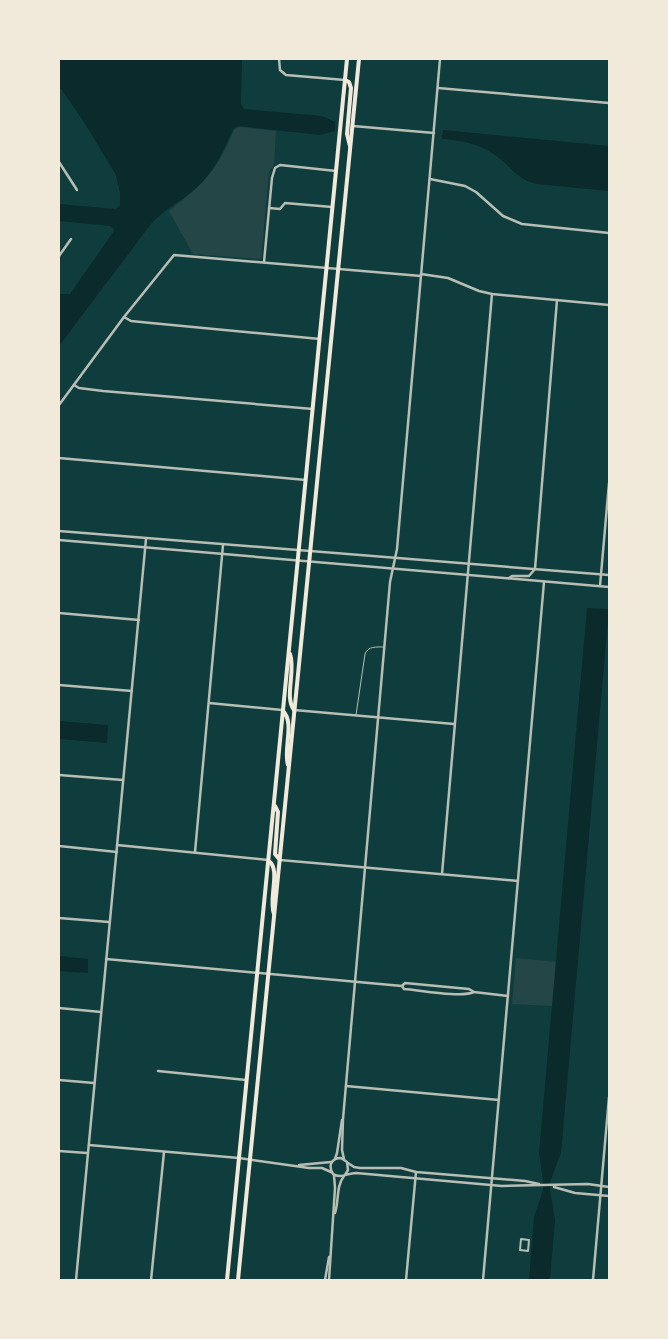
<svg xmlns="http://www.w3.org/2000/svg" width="668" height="1339" viewBox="0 0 668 1339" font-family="'Fira Sans Condensed',sans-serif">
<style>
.green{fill:#244646}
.water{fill:#0a2a2b}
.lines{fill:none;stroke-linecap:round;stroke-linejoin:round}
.service{stroke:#b8beb3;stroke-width:1}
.pedestrian{stroke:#b8beb3;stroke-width:2}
.minor{stroke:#b8beb3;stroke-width:2.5}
.tertiary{stroke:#b8beb3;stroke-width:2.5}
.primary{stroke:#f1e9da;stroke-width:4}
</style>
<rect width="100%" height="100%" fill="#0f3d3e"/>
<g class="green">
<path d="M242,127L276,131L274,164L269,172L261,259L193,254L169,211C203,184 217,171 234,130L236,128Z"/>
<polygon points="516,958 557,962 553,1006 512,1004"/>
</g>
<g class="water">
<path d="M59,59H242L241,104L244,109L322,116L335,122V131L320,135L239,126L234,128C223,151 214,173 194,190C180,202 163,210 151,224L59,346V294H70L114,231L113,228L110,226L59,221V204L116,209L120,205V193L116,175L84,122L62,90L59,88Z"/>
<path d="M443,130L609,146V191L537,184C517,180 511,166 495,155C480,144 460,140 442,139Z"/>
<polygon points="587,608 609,609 561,1153 550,1182 550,1190 555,1220 550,1280 529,1280 534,1217 543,1190 543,1181 539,1153"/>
<polygon points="59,721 108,725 107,743 59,739"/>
<polygon points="59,956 88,959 88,973 59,971"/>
</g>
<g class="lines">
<path class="service" d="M356,715L365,654C368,646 376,647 384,647"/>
<polygon class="pedestrian" points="521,1239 529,1240 528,1251 520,1250"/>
<g class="minor">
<polyline points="279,59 280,70 286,75 345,80"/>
<polyline points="438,88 609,103"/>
<polyline points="353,126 434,133"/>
<polyline points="59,162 77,190"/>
<polyline points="430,179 465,186 476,192 503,216 522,224 609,233"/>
<polyline points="269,208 280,209 285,203 332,207"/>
<polyline points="59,256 71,239"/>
<polyline points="264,262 272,178 275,168 280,165 336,171"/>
<polyline points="421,274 448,278 479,291 492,294 609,305"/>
<polyline points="124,317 131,321 151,323 320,339"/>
<polyline points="74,385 79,388 103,391 313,409"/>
<polyline points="59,405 124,317 174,255 421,276"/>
<polyline points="59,458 306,480"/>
<polyline points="535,569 557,300"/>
<polyline points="600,586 609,483"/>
<polyline points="59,613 139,620"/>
<polyline points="59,685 132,691"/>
<polyline points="209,703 282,710"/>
<polyline points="294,710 454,724"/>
<polyline points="59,775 123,780"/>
<polyline points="117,845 268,860"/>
<polyline points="59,846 117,852"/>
<polyline points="195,852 223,545"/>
<polyline points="280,860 518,881"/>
<polyline points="442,874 492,294"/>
<polyline points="59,918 109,922"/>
<path d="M106,959L402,986L404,989C420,990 461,998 474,992"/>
<polyline points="402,986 405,983 469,989 474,992 508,996"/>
<polyline points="59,1008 101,1012"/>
<polyline points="158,1071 246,1080"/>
<polyline points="59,1080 94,1083"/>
<polyline points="346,1086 499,1100"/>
<polyline points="89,1145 239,1158"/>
<polyline points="59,1151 87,1153"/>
<polyline points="76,1280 146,539"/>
<polyline points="151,1280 164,1152"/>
<polyline points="406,1280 416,1172"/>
<polyline points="483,1280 544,582"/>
<polyline points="593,1280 609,1097"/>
</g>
<g class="tertiary">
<polyline points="59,531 609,575"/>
<polyline points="59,540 609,587"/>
<polyline points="509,578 512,576 529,576 535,569"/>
<polyline points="239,1158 309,1168 322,1168 331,1172"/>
<polyline points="335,1159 337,1153 342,1120"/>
<polyline points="344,1159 342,1150 343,1119 390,582 397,549 440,59"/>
<polyline points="348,1163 354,1167 360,1168 401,1168 416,1172 525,1181 539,1184"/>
<polyline points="299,1165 331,1162"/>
<path d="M345,1175L348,1170L347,1162L341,1158C331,1158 328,1166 333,1174C341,1179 347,1173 356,1173L502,1186L588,1184L609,1187"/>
<polyline points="554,1187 575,1193 609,1196"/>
<path d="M335,1213C339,1201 336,1186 344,1176"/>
<polyline points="325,1280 329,1257"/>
<polyline points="329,1280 335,1188 334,1175"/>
</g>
<g class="primary">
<polyline points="345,80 349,82 351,88 347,134 350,146"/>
<path d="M290,654C296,671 284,697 294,710"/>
<path d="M283,711C295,723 283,749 288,765"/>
<polyline points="275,806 278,812 275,854 280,860"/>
<path d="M269,861C281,870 268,899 274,914"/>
<polyline points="227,1280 347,59"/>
<polyline points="238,1280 359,59"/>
</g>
</g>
<rect width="668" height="1339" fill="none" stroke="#f1e9da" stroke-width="120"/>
</svg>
